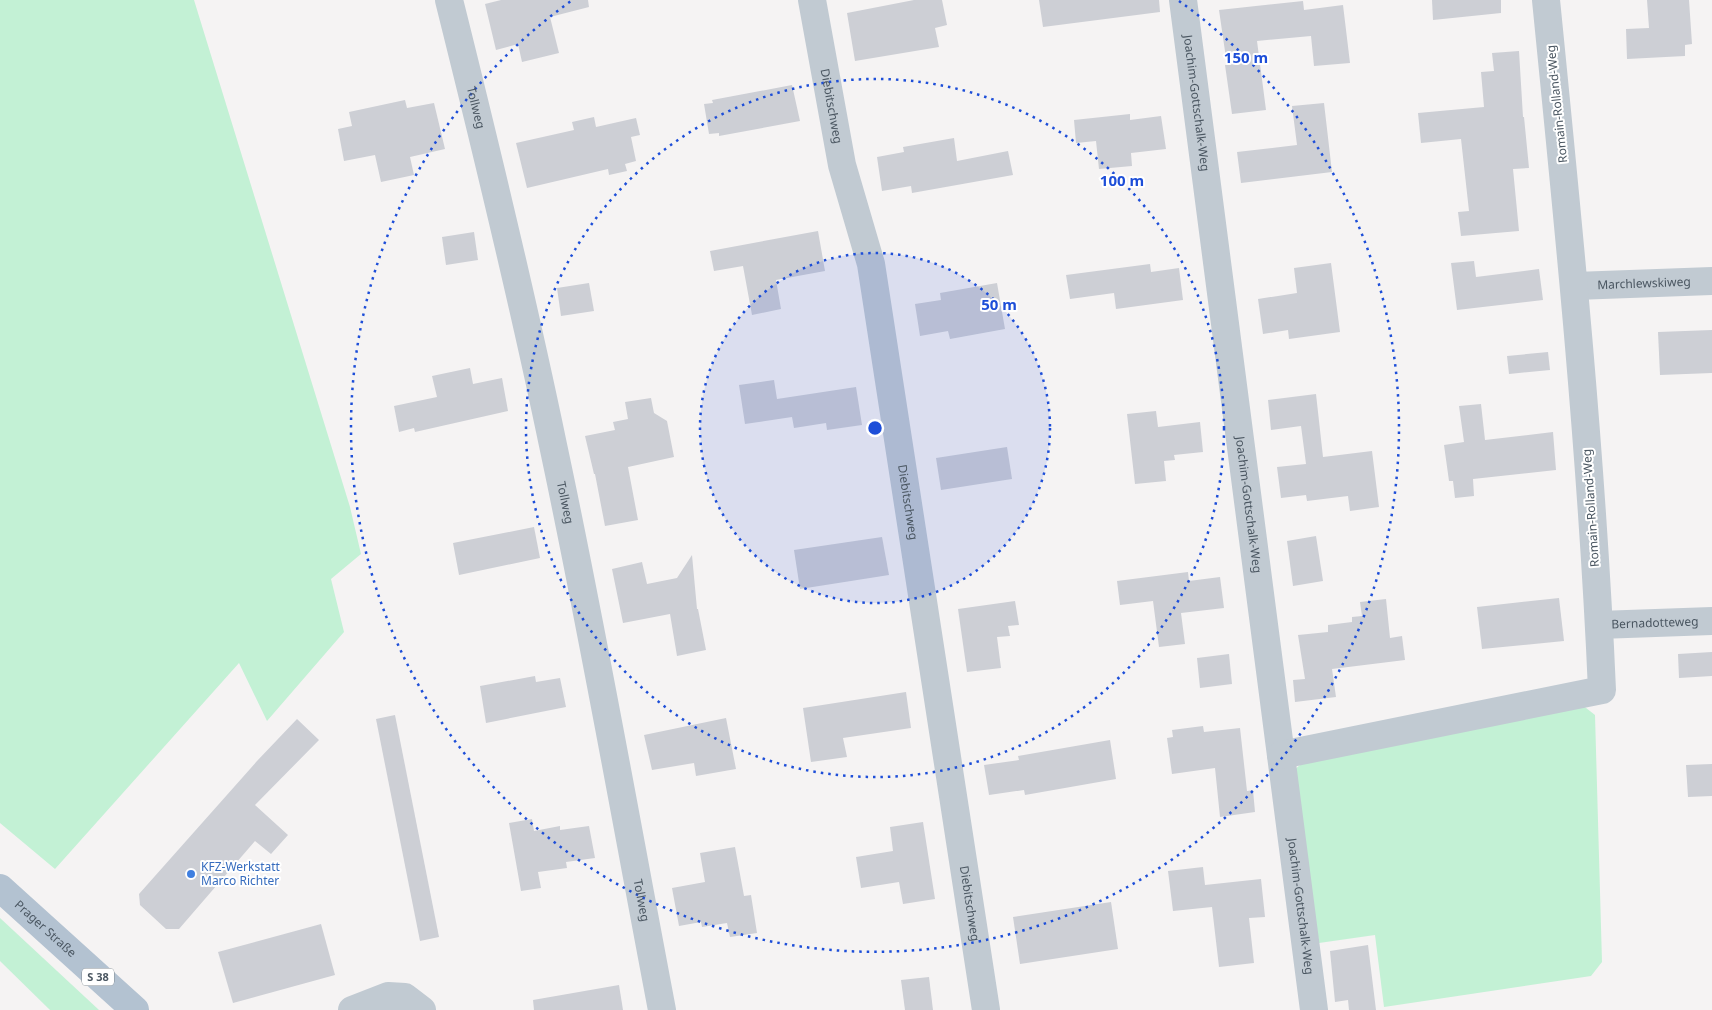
<svg xmlns="http://www.w3.org/2000/svg" width="1712" height="1010" viewBox="0 0 1712 1010" font-family="'Noto Sans',sans-serif">
<style>
.green{fill:#c3f1d5}
.building{fill:#cdcfd5}
.lines{fill:none;stroke-linecap:round;stroke-linejoin:round}
.minor{stroke:#c1cad2;stroke-width:28}
.major{stroke:#b3c2d1;stroke-width:28}
.ring{fill:none;stroke:#1d4ed8;stroke-width:2.5;stroke-dasharray:2.5 5}
.shop-dot{fill:#3f7fe0;stroke:#fff;stroke-width:2}
.labels{text-anchor:middle;stroke-width:4;stroke-linejoin:round;paint-order:stroke}
.shield{fill:#fff;stroke:#808990;stroke-width:1}
.shield-label{font-size:11px;font-weight:bold;fill:#4a5661}
.street-label{font-size:12px;fill:#4a5661;stroke:#fff}
.shop-label{font-size:12px;fill:#366cbe;stroke:#fff;text-anchor:start}
.centre{fill:#1d4ed8;stroke:#fff;stroke-width:2.5}
.ring-label{font-size:15px;text-anchor:middle;font-weight:bold;fill:#1d4ed8;stroke:#fff;stroke-width:4;stroke-linejoin:round;paint-order:stroke}
</style>
<rect width="100%" height="100%" fill="#f5f3f3"/>
<g class="green">
<polygon points="0,0 194,0 350,507 361,554 331,579 344,632 267,721 239,663 55,869 0,823"/>
<polygon points="1581,704 1595,715 1602,962 1591,976 1384,1007 1375,935 1319,943 1293,771 1307,759"/>
<polygon points="0,918 99,1010 50,1010 0,961"/>
</g>
<g class="building">
<polygon points="501,0 588,0 589,7 550,17 559,53 522,62 518,44 496,50 485,4"/>
<polygon points="914,0 942,0 947,25 935,28 939,47 855,61 847,13"/>
<polygon points="1039,0 1159,0 1160,12 1043,27"/>
<polygon points="1432,0 1501,0 1501,13 1433,20"/>
<polygon points="1647,0 1689,0 1692,44 1685,45 1685,56 1627,59 1626,29 1649,28"/>
<polygon points="1303,1 1304,10 1343,5 1350,63 1314,66 1311,36 1257,41 1266,110 1232,114 1225,65 1227,65 1219,10"/>
<polygon points="1519,51 1523,117 1524,117 1529,168 1513,169 1519,231 1461,236 1458,212 1469,211 1461,139 1421,143 1418,113 1484,107 1481,72 1494,71 1492,53"/>
<polygon points="792,85 800,121 719,136 719,133 709,134 704,104 713,103 712,100"/>
<polygon points="405,100 407,108 434,103 445,149 410,157 414,175 381,182 375,155 344,161 338,129 352,126 349,112"/>
<polygon points="1324,103 1332,172 1241,183 1237,152 1297,145 1292,106"/>
<polygon points="1130,114 1130,120 1161,116 1166,149 1131,153 1132,166 1099,169 1096,141 1076,143 1074,120"/>
<polygon points="594,117 596,127 636,118 640,135 631,137 636,161 625,164 627,171 609,175 608,169 527,188 516,143 574,130 572,122"/>
<polygon points="954,138 957,161 1008,151 1013,175 912,193 911,186 882,191 877,157 904,152 903,147"/>
<polygon points="818,231 825,271 776,280 781,309 752,315 743,266 714,271 710,251"/>
<polygon points="474,232 478,260 446,265 442,237"/>
<polygon points="1474,261 1476,277 1539,269 1543,300 1457,310 1451,263"/>
<polygon points="1331,263 1340,332 1289,339 1288,330 1263,334 1258,299 1297,293 1294,268"/>
<polygon points="1150,264 1151,272 1179,268 1183,300 1116,309 1114,293 1070,299 1066,275"/>
<polygon points="589,283 594,311 561,316 557,288"/>
<polygon points="997,283 1005,329 950,339 948,331 920,336 915,304 941,300 940,293"/>
<polygon points="1712,330 1712,373 1660,375 1658,332"/>
<polygon points="1548,352 1550,370 1509,374 1507,356"/>
<polygon points="470,368 473,384 502,378 508,411 415,432 414,428 399,432 394,406 437,397 432,376"/>
<polygon points="774,380 777,399 856,387 862,425 827,430 826,423 794,428 792,417 745,424 739,385"/>
<polygon points="1316,394 1323,457 1372,451 1379,507 1350,511 1348,496 1307,501 1306,495 1281,498 1277,467 1306,464 1301,426 1271,430 1268,400"/>
<polygon points="651,398 654,413 667,421 674,457 628,467 638,520 605,526 595,474 594,474 585,436 615,430 613,422 628,419 625,402"/>
<polygon points="1481,404 1485,440 1553,432 1556,470 1473,479 1474,496 1455,498 1453,481 1449,481 1444,445 1464,442 1459,406"/>
<polygon points="1156,411 1158,427 1200,422 1203,452 1174,455 1175,460 1164,461 1166,481 1135,484 1127,414"/>
<polygon points="1007,447 1012,479 941,490 936,458"/>
<polygon points="534,527 540,558 459,575 453,543"/>
<polygon points="1316,536 1323,581 1293,586 1287,541"/>
<polygon points="882,537 889,575 800,589 794,550"/>
<polygon points="692,555 697,609 698,609 706,650 677,656 670,614 623,623 612,569 642,562 647,584 677,578"/>
<polygon points="1188,572 1189,581 1220,577 1224,608 1181,613 1185,644 1159,647 1153,601 1120,605 1117,581"/>
<polygon points="1559,598 1564,641 1482,649 1477,607"/>
<polygon points="1386,599 1390,638 1402,636 1405,660 1332,669 1336,697 1295,702 1293,680 1305,679 1298,635 1328,632 1328,625 1352,622 1352,617 1362,616 1360,602"/>
<polygon points="1015,601 1019,625 1008,626 1010,636 997,637 1001,668 967,672 958,609"/>
<polygon points="1712,652 1712,676 1679,678 1678,654"/>
<polygon points="1229,654 1232,684 1200,688 1197,658"/>
<polygon points="535,676 536,682 560,678 566,707 486,723 480,686"/>
<polygon points="906,692 911,728 843,738 847,757 811,762 803,708"/>
<polygon points="395,715 439,937 420,941 376,719"/>
<polygon points="726,718 736,769 696,776 694,763 652,770 644,735"/>
<polygon points="297,719 319,740 255,805 288,835 271,854 255,841 179,929 166,929 140,905 139,894 257,761"/>
<polygon points="1203,726 1204,732 1240,728 1247,791 1253,790 1255,812 1220,817 1215,768 1172,774 1167,738 1173,737 1172,730"/>
<polygon points="1110,740 1116,779 1025,795 1024,790 989,795 984,765 1019,760 1018,756"/>
<polygon points="1712,764 1712,796 1688,797 1686,765"/>
<polygon points="532,819 534,831 560,826 560,830 589,826 595,858 566,862 567,868 538,872 541,888 521,891 509,823"/>
<polygon points="923,822 935,899 903,904 899,882 861,888 856,857 893,851 890,827"/>
<polygon points="735,847 744,896 751,895 757,933 730,937 727,923 702,927 701,922 679,926 672,888 705,882 700,853"/>
<polygon points="1203,867 1205,885 1261,879 1265,917 1249,918 1254,963 1219,967 1212,907 1173,911 1168,871"/>
<polygon points="1111,902 1118,949 1020,964 1013,917"/>
<polygon points="321,924 335,975 233,1003 218,952"/>
<polygon points="1368,945 1376,1010 1349,1010 1348,1000 1335,1002 1330,951"/>
<polygon points="929,977 933,1010 905,1010 901,980"/>
<polygon points="619,985 623,1010 534,1010 533,1000"/>
</g>
<g class="lines">
<g class="minor">
<path id="s1" d="M449,0C486,148 522,296 553,445C593,632 626,821 662,1010"/>
<path id="s2" d="M812,0L842,165L871,264L986,1010"/>
<path id="s3" d="M1183,0L1314,1010"/>
<path id="s4" d="M1575,286L1712,281"/>
<path id="s5" d="M1599,625L1712,621"/>
<path d="M1281,755L1602,690C1592,460 1569,230 1546,0"/>
<polyline points="352,1010 388,996 405,997 422,1010"/>
</g>
<path class="major" id="s6" d="M0,888L135,1010"/>
</g>
<circle cx="875" cy="428" r="175" fill="#1d4ed8" fill-opacity=".12"/>
<g class="ring">
<circle cx="875" cy="428" r="175"/>
<circle cx="875" cy="428" r="349"/>
<path d="M1179 1A524 524 0 1 1 571 1"/>
</g>
<circle class="shop-dot" cx="191" cy="874" r="5"/>
<g class="labels">
<rect class="shield" x="82" y="968.5" width="32" height="17" rx="4"/>
<g class="shield-label">
<text x="98" y="981">S 38</text>
</g>
<g class="street-label">
<text dy="4" stroke="none"><textPath href="#s3" startOffset="104">Joachim-Gottschalk-Weg</textPath></text>
<text transform="translate(1557 104) rotate(-96)" y="4">Romain-Rolland-Weg</text>
<text dy="4" stroke="none"><textPath href="#s2" startOffset="108">Diebitschweg</textPath></text>
<text dy="4" stroke="none"><textPath href="#s1" startOffset="111">Tollweg</textPath></text>
<text dy="4" stroke="none"><textPath href="#s4" startOffset="69">Marchlewskiweg</textPath></text>
<text dy="4" stroke="none"><textPath href="#s1" startOffset="516">Tollweg</textPath></text>
<text dy="4" stroke="none"><textPath href="#s2" startOffset="512">Diebitschweg</textPath></text>
<text dy="4" stroke="none"><textPath href="#s3" startOffset="509">Joachim-Gottschalk-Weg</textPath></text>
<text transform="translate(1591 508) rotate(-94)" y="4">Romain-Rolland-Weg</text>
<text dy="4" stroke="none"><textPath href="#s5" startOffset="56">Bernadotteweg</textPath></text>
<text dy="4" stroke="none"><textPath href="#s1" startOffset="921">Tollweg</textPath></text>
<text dy="4" stroke="none"><textPath href="#s2" startOffset="918">Diebitschweg</textPath></text>
<text dy="4" stroke="none"><textPath href="#s3" startOffset="914">Joachim-Gottschalk-Weg</textPath></text>
<text dy="4" stroke="none"><textPath href="#s6" startOffset="61">Prager Straße</textPath></text>
</g>
<g class="shop-label">
<text x="201" y="871">KFZ-Werkstatt<tspan x="201" dy="14">Marco Richter</tspan></text>
</g>
</g>
<circle cx="875" cy="428" r="8" class="centre"/>
<g class="ring-label">
<text x="1246" y="63">150 m</text>
<text x="1122" y="186">100 m</text>
<text x="999" y="310">50 m</text>
</g>
</svg>
